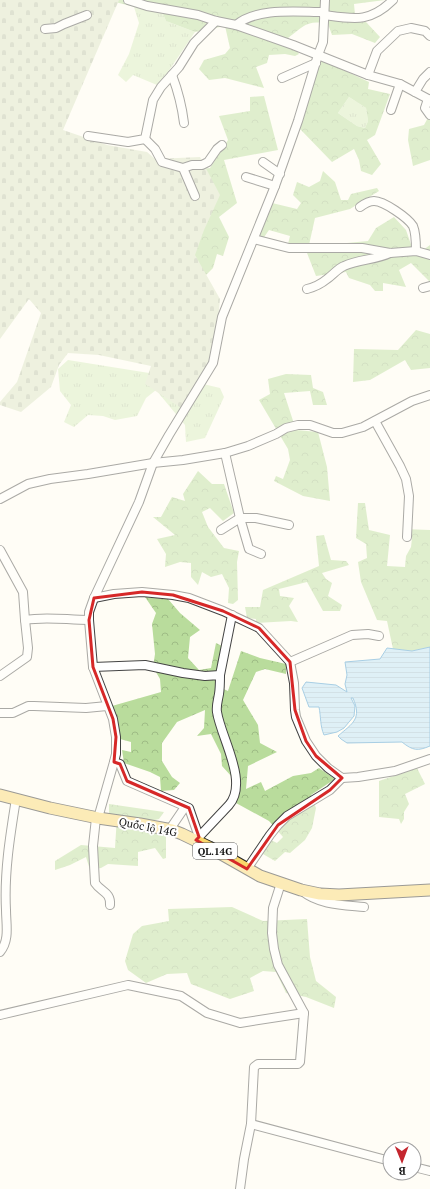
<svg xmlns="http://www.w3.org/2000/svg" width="430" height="1189" viewBox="0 0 430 1189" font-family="'PT Serif',serif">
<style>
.grass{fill:url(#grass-tufts)}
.forest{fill:url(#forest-crowns);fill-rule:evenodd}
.cemetery{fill:url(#cemetery-stones)}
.water{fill:url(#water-rules);stroke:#3f96cf}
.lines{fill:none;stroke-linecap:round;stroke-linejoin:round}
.minor-casing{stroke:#444;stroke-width:10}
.major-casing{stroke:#222;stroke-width:13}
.minor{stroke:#fff;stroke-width:8}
.major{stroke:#f9d66b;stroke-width:11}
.marked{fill:none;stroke:#d62828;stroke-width:3;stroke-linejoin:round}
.labels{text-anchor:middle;stroke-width:4;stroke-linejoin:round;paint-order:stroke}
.shield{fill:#fff;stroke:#585858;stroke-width:1}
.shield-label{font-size:10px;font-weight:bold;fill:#111}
.street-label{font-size:11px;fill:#111;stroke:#fff}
</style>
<defs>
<pattern id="grass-tufts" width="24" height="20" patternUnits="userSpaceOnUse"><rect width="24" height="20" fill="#d5ebbd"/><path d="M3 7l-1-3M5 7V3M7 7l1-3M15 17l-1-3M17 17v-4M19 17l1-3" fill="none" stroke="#b6c8a1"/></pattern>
<pattern id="forest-crowns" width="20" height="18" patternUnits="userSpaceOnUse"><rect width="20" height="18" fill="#b9dc9c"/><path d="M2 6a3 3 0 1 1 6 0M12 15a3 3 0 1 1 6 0" fill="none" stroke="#9ebc85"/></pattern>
<pattern id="cemetery-stones" width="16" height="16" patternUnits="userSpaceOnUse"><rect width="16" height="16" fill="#d9e3c4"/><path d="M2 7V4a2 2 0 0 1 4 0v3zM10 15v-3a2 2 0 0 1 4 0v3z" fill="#b9c2a7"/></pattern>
<pattern id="water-rules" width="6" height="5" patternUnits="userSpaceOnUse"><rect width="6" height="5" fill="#b9e0f7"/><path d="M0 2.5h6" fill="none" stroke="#9ebfd3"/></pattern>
</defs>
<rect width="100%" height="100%" fill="#fffdf5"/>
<g class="grass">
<polygon points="134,7 163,14 166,21 195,32 168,72 157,85 133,75 126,82 118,75 129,54 139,23"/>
<polygon points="349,97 366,108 368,121 365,128 357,126 338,113"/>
<polygon points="68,360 174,377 220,388 224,397 205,438 186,442 185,425 156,390 146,398 137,416 115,420 103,416 88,415 74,427 64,422 71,405 60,391 58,369"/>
</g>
<g class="forest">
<path d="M112,0H385L354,4L355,15L366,22L380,37L375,43L352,34L332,35L328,24C307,19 303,27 288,38L299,54L295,56L285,54L269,55L267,63L256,67L264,88L225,78L209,80L199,69L204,60L225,54L230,48L225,26L195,32L166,21L163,14L111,1Z"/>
<path d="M320,59L369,82L368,89L390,94L375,135L367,140L381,164L372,175L361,171L359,160L354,149L332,162L300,129ZM349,97L366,108L368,121L365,128L357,126L338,113Z"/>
<polygon points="264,96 278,150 224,160 237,203 219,217 229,237 223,256 217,254 213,268 206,275 193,265 190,170 210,168 228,140 219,116 250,111 250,97"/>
<polygon points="430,114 430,160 413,166 408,140 409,129 424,125"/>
<polygon points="323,171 335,182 341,200 348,200 351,194 377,188 379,191 350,209 315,218 309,245 288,244 290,236 269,230 260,243 256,243 272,203 297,209 301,203 293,195 297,182 309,187 320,181"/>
<polygon points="394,217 406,230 415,256 430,245 430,282 411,263 399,270 406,287 383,283 383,291 375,291 370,285 349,278 346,272 316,276 307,253 326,245 368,241 376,228"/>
<polygon points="416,330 430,334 430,368 411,370 405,360 370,380 353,382 354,349 398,350"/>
<polygon points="286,374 311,375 313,388 323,392 327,405 313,405 310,391 284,393 296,430 318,432 327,467 330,501 303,496 274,481 276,476 283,479 290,460 288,449 259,400 270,394 268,379"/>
<polygon points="198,471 212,484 224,484 234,513 223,521 210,508 202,512 208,527 224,548 239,551 237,562 238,600 233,604 228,603 229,588 222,574 211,577 202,572 198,585 191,577 191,563 180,562 165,567 166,554 157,539 175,535 153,517 161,517 172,497 185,501 183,494"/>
<polygon points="358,503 365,503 369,530 390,535 387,566 405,567 406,556 411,547 412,538 403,529 430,530 430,647 412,651 393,649 387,621 377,620 361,582 358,562 367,558 366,544 356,538"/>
<polygon points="324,535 331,560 346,561 349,565 322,573 326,579 332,583 328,596 342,605 340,611 323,611 307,582 279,589 280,596 294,598 289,606 298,622 291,621 256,623 256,619 247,618 245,607 260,607 263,590 319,566 316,536"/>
<polygon points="145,597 168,599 180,613 200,630 190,637 188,658 199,670 211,668 216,643 224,647 217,686 228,691 241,651 260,658 286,664 286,674 265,669 256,672 243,700 258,725 260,743 277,752 248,766 246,789 261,782 265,791 293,776 311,773 319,768 335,779 311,795 316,808 312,828 305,840 290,853 285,852 275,861 256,850 263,836 277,843 283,837 269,821 236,803 241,787 222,766 221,754 211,734 197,736 204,728 205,710 177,722 162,743 162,761 172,777 180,783 174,790 161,791 160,777 150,772 124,763 122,750 131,752 131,742 120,739 112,706 161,692 160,679 153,667 155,654 152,624 156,613"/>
<polygon points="417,768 425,784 405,794 409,804 404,812 404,819 401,824 399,819 379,817 379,781"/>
<polygon points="109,804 164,812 159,819 129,826 166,834 166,858 163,859 155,848 138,852 138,866 108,864 101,868 90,870 86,857 70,865 55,870 55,861 81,845 115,848 117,816 109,814"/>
<polygon points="232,907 263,921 307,919 310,957 316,981 336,997 334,1008 306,997 286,993 276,972 263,971 250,978 254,991 230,999 191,984 187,973 167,974 146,983 128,970 125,961 133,934 142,926 169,921 168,909"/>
</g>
<polygon class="cemetery" points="0,0 119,0 63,130 107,145 147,152 155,159 200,157 220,195 204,230 195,255 220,299 215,354 181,408 145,384 151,366 99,355 68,353 59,365 51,387 21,412 0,405 0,402 17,382 41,313 29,299 0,339"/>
<path class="water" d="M430,647V746C418,751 413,751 402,742L347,743L341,739L338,736C353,723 362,719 353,698H351L355,706L354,716L344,728L337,732L324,735C320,726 321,717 319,707H309L302,688L306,682L336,685L347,692L345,684L347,675L345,662L380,659L387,648L412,651Z"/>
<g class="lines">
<defs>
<g id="minor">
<polyline points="128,0 147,6 198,15 216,21 236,25 293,45 368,75 400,84 430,100"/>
<path d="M324,15C354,19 370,23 393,0"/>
<path d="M236,25C258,7 297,12 324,12"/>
<polyline points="45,29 56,28 64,24 87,15"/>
<path d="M172,75C178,91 182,106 184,123"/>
<polyline points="368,75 377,51 398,31 411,28 425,31 430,36"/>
<polyline points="282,78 316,63"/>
<polyline points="415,92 423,79 430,72"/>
<polyline points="428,99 425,108 430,115"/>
<polyline points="391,110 400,84"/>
<polyline points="88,136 128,142 145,139 153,100 161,87 179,67 194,43 216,21"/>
<polyline points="145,139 155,149 162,162 183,168 195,196"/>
<polyline points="263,162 280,174"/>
<polyline points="183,168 192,165 202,165 208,162 217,149 222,145"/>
<polyline points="246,177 275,186"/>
<path d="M360,207C364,204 368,201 374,201C384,201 408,218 413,226C416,233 416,244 416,251"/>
<polyline points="254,239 289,248 362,248 390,253 416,251 430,255"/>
<polyline points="423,288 430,286"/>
<path d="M307,289C315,287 321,284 327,279C333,275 337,269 344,266C359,259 376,260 390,253"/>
<polyline points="375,421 400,466 406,479 409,496 407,537"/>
<polyline points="225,453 240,518 249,549 261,554"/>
<polyline points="0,499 28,484 50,479 88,474 153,463 183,460 225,453 248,446 276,434 286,428 298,425 310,425 333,433 342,433 363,427 412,401 430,395"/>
<polyline points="221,530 240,518 256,518 289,525"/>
<polyline points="0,550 23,592 25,620 28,648 27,657 0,676"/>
<polyline points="94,598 114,594 142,592 173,595 189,598 223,611 259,628 290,662 294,683 295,710 296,717 306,741 316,756 328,768 342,778 358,777 395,771 430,759"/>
<path d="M25,620C46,616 67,620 89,620"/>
<polyline points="290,662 352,635 368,634 379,636"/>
<path d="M93,667L145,665L183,673L205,676L220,675C220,681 220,688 219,694C218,700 216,706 217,712C221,738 249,782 229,805L196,840"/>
<polyline points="220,675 232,615"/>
<polyline points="0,713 13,713 28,706 34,706 86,708 107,706"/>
<polyline points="114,762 120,764 127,781 189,808 199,837"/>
<path d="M96,818L93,846L95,883C101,892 111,892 110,905"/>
<polyline points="98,818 114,762 116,754 116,737 113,719 93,667 89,620 89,612 94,598 139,502 153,463 169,435 213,363 222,317 275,186 298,121 318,55 323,42 325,0"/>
<polyline points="170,829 185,807"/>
<polyline points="247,869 270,835 278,825 287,816 330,790 342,778"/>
<path d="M302,891C319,905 343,905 364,907"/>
<path d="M0,952C10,940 6,924 6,910C4,873 10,836 16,799"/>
<polyline points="0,1015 128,985 181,996 207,1013 240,1023 304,1013"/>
<polyline points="251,1124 390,1161"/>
<polyline points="414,1167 430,1171"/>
<polyline points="240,1189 244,1159 251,1124 254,1067 258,1064 298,1064 300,1062 304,1013 278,965 274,949 272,933 273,908 281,883"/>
</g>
<polyline id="major" points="0,795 50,808 98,818 140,824 172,830 182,834 209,847 260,876 301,890 320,894 339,895 430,890"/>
</defs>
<use href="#minor" class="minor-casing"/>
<use href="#major" class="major-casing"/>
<use href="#minor" class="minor"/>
<use href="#major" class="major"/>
</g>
<path d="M0 0H430V1189H0ZM142,592L173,595L223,611L259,628L290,662L295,710L306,741L316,756L342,778L330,790L278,825L247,869L196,840L199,837L189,808L127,781L120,764L114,762L116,737L113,719L93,667L89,620L94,598Z" fill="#fffdf5" fill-opacity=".55" fill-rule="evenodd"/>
<path class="marked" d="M142,592L173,595L223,611L259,628L290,662L295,710L306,741L316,756L342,778L330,790L278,825L247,869L196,840L199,837L189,808L127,781L120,764L114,762L116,737L113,719L93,667L89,620L94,598Z"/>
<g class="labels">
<rect class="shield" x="193" y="843" width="44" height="16" rx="3"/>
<g class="shield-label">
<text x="215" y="855">QL.14G</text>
</g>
<g class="street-label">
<text transform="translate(148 827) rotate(11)" y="4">Quốc lộ 14G</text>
</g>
</g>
<g transform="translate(402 1161) rotate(179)"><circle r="19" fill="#ffffff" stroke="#a0a0a0"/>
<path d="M0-3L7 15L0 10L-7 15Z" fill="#c4262e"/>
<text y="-6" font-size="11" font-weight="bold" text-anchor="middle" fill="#111111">B</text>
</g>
</svg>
